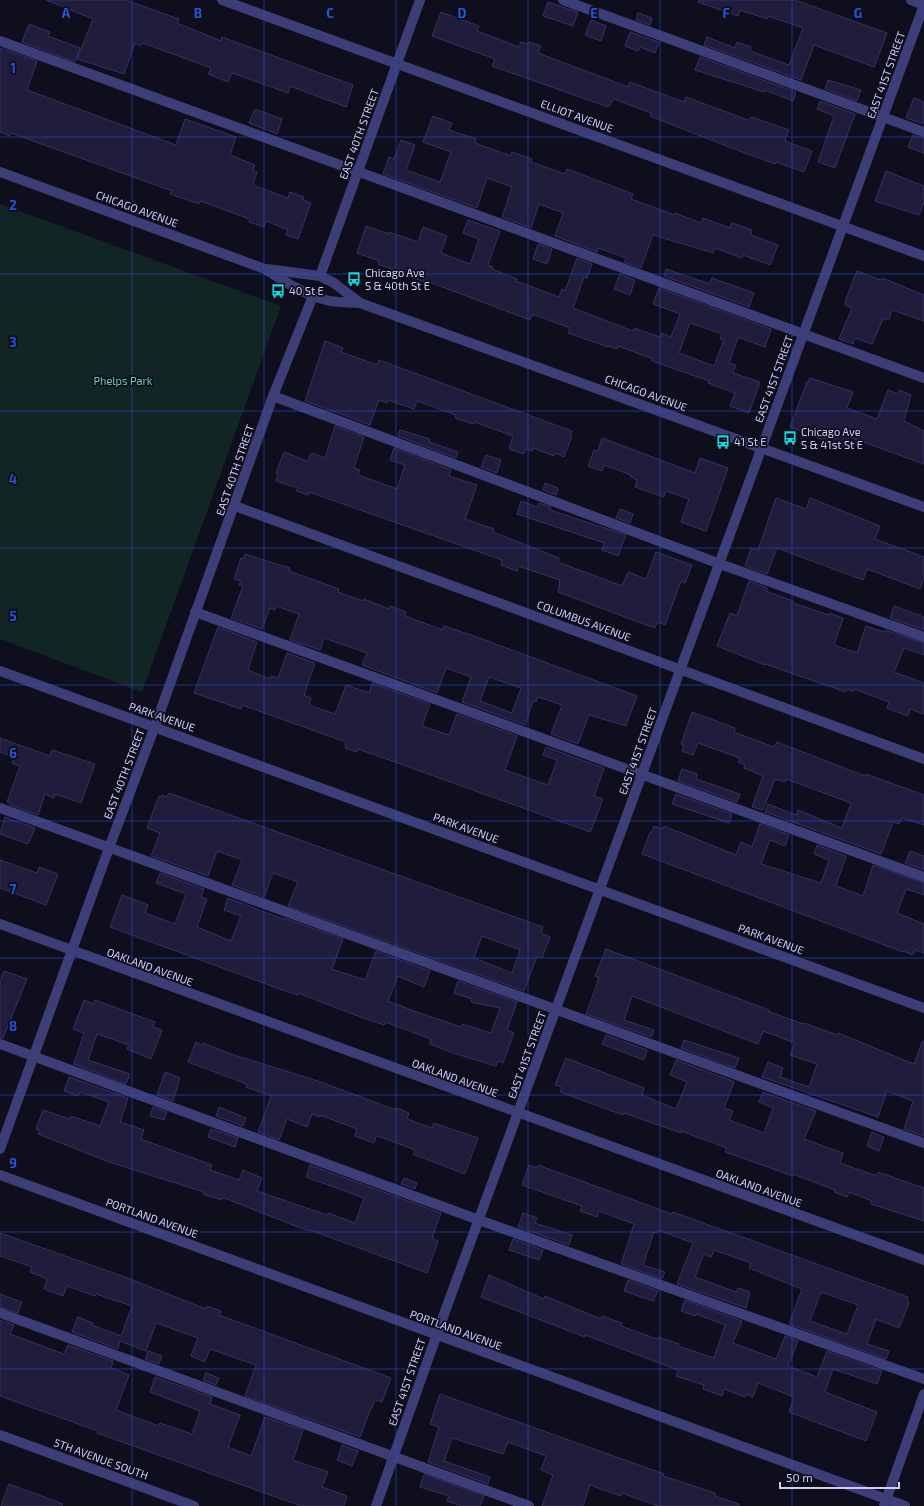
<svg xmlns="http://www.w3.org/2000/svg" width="924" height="1506" viewBox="0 0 924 1506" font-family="'Exo 2',sans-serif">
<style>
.green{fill:#112624}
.building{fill:#201c3c;stroke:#373066;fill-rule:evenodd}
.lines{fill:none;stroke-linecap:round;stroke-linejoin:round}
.minor{stroke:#3d3e78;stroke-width:10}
.grid{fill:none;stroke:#2654da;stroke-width:1;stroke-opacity:0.55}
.labels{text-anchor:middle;stroke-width:3.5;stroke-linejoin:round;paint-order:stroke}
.street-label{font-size:11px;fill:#d1cefa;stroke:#0f0e1d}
.poi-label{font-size:11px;fill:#d1cefa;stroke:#0f0e1d;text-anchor:start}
.park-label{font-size:11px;fill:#62d2b0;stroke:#0f0e1d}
.grid-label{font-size:13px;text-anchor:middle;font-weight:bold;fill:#2654da;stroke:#0f0e1d;stroke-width:3.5;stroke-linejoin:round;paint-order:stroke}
</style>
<rect width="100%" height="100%" fill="#0f0e1d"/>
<polygon class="green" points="0,204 281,306 142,692 0,639"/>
<g class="building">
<polygon points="46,0 126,0 179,19 177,23 221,41 222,37 353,85 346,107 290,86 288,93 232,73 228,82 208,74 211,68 143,43 140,46 135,43 124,74 77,59 93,19"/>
<polygon points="699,0 795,0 887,33 874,67 814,45 801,80 704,45 707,37 735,48 737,42 751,47 750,51 789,65 803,28 768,16 767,19 740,10 738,16 698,2"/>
<polygon points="548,2 578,12 573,26 543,16"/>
<polygon points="441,12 479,26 477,31 519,47 521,42 528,44 529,42 541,46 538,53 628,87 630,82 684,102 686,97 748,120 752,117 789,130 785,141 812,151 804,172 776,162 775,164 729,147 650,116 651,113 614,99 608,107 492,66 495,59 432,36"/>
<polygon points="638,13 652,18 650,25 636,20"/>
<polygon points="591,20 606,26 601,41 585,35"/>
<polygon points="29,24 50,32 48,36 80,48 75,62 22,42"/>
<polygon points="630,32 659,42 655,53 640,47 638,51 625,46"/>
<polygon points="0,48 37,61 27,90 176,145 185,119 236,137 230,155 255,165 253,171 257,172 253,185 288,198 290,192 304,197 303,200 311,203 298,239 286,235 288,230 266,221 264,227 249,222 250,219 200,201 199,204 170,194 172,191 11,133 10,136 0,132"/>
<polygon points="700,57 796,92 793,101 765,90 764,92 695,70"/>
<polygon points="828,80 861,90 857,101 825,89"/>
<polygon points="914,98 924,102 924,124 906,118"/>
<polygon points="820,101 855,114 835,168 818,162 834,116 817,109"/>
<polygon points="255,109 282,119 277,134 249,123"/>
<polygon points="433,116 452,123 449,130 476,139 475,143 511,156 512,152 532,159 531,162 565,174 567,169 633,194 631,199 675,215 675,213 701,223 703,218 730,228 732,223 752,230 751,235 778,245 770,265 743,255 742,258 715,248 713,253 653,235 641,268 624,262 626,258 598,248 597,252 555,236 563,213 539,204 531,228 502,217 512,187 487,178 477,208 383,174 389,157 394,159 401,140 415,145 406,170 440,182 451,152 423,142"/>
<polygon points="913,135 924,138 924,153 908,147"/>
<polygon points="886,171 924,186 924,202 919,215 875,201"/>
<path d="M468,220L500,231L488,265L493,267L492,269L517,279L516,281L559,297L562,289L565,291L577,258L592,264L587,278L584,277L573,308L633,331L634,328L660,337L662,333L671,337L680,314L653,304L659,288L771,329L765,347L738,337L729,363L736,365L733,373L760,382L749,413L730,406L735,393L708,383L709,381L652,361L653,359L618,346L617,349L608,346V347L568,333L570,328L535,315H532L530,320L424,280V282L378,264L379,261L357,253L366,226L389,234V232L418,242L423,227L447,236L441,253L470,264L479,239L463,233ZM690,323L722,334L720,339L724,340L714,366L679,353Z"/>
<polygon points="538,244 552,249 547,264 533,259"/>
<polygon points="666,269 710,284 712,278 754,293 749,307 664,276"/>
<polygon points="857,271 881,280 882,278 924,295 924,321 892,310 889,319 883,319 872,344 855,338 853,344 839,339 852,308 845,305 846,301 845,301"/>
<polygon points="620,274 635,280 630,295 614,289"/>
<polygon points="325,341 343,348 341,352 377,365 379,360 572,431 570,435 572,436 564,457 555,453 554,456 533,448 532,451 526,449 524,454 509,449 513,436 474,422 473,424 455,418 456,415 417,401 414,409 388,400 387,403 379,400 370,425 305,401"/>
<polygon points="810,378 853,392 847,408 877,419 888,390 898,394 899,390 911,395 904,421 924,431 924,464 849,437 845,448 790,427 807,382 808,382"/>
<polygon points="335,426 364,437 354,468 360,470 358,475 397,489 405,465 390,460 394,448 451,470 449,476 477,485 465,519 494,529 493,532 559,558 558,562 622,586 628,572 646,579 656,552 692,565 685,583 681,581 665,625 657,622 655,628 641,623 558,592 560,580 518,566 517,571 501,565 502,560 309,492 308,495 296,491 298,488 276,481 278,474 276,473 284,452 307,461 312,453 325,458"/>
<polygon points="400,430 430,439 429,442 458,452 456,458 398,436"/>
<polygon points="602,438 695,473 700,458 728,468 706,531 681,522 689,499 666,491 664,497 635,487 637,480 631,477 631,475 604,465 602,471 588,466 594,450 598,451"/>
<polygon points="486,455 501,460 497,473 481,467"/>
<polygon points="545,483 558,488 556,495 543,490"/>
<polygon points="776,498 806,509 810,498 880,526 875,539 924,557 924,577 920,589 867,569 863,580 777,548 767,574 745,566 751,548 758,550"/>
<polygon points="521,501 537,507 539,503 551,507 550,510 626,535 618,556 602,550 604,543 517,514"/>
<polygon points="620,509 633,514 630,523 616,518"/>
<path d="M245,554L290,568L289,571L339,589L338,592L363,601L364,599L389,609L390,606L406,612L405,616L443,630L444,626L474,636L637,696L626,726L589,715L578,744L551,734L562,705L538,697L536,702L533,701L525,725L462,702L471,677L446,668L437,693L362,665L367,653L324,638L320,650L290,640L299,614L276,606L275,610L270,608L262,629L231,618L243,586L239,585L241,581L234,579L241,558L243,559ZM489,677L521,688L512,713L480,701Z"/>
<polygon points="749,581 767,588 766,591 793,601 793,603 829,615 829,613 843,618 834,645 857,653 866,626 884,632 885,630 924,643 924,655 904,648 894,672 924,683 924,714 910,709 908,716 887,708 889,702 854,689 853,692 847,689 846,692 765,664 765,665 717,646 730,613 737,616"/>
<polygon points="894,606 924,617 924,630 890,618"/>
<polygon points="218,627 257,642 248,670 270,679 271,676 278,678 287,653 315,663 304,695 311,698 309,705 335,714 346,685 369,693 372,683 430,704 422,726 449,735 457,714 517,736 505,770 548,785 557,760 543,755 546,747 604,768 594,796 603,799 592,828 590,832 378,756 358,749 357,752 345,748 346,742 301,726 242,705 241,709 194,693"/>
<polygon points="692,712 735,728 734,732 774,747 777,742 865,776 866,774 924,795 924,825 902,818 899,824 893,822 881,854 765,812 768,804 796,815 798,810 842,828 851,803 805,786 786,779 785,782 775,779 763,810 752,807 763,776 744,768 745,765 738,762 740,758 698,743 693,755 682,751 684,745 681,744"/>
<polygon points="0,738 50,756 52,750 95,764 81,803 55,794 54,798 45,794 38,815 10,805 10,803 7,802 20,766 12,763 14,757 0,752"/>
<polygon points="682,769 697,774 696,779 740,794 737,802 678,781"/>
<path d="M169,793L543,927L541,933L550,937L542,958L537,956L524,991L288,906L298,882L273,873L264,897L232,885L242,860L217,851L208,876L151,856L160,833L147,828L159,796L161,797L162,795L167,797ZM482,936L520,950L512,973L474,958Z"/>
<polygon points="676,794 732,814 729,823 672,804"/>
<polygon points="5,817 35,828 28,844 0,834"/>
<polygon points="760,824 789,835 785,846 770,840 761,864 821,883 829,860 814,854 817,845 846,856 836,886 863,896 873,865 924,883 924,895 906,889 897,913 924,924 924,953 915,950 913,955 904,951 903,952 642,854 650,832 652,832 654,826 663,829 664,826 736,855 741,842 752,847"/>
<polygon points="910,851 924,856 924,870 905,863"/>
<polygon points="0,860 37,873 39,867 58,874 46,905 0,888"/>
<polygon points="160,873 204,889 201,897 207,899 197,927 231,941 241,916 224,910 228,898 283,919 284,918 343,939 332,969 365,980 376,951 430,971 424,987 398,976 388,1001 414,1011 461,1027 462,1024 491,1033 500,1008 471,1002 472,999 454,993 458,981 517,1002 507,1030 514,1033 503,1063 498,1061 496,1066 453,1053 430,1044 431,1039 385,1022 384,1025 355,1015 298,993 298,995 288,992 110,927 122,895 148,905 145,913 175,924 186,894 156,883"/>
<polygon points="606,949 769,1010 768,1011 803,1024 804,1023 837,1035 838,1033 914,1064 922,1042 924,1042 924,1136 904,1129 913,1101 887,1091 878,1117 762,1077 768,1062 783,1068 780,1077 809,1087 817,1064 790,1055 795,1043 763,1031 758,1044 632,996 624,1020 654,1030 651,1037 586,1014 599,978 595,976"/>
<polygon points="4,971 27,979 3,1038 0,1038 0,981"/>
<polygon points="84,1000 94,1004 95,1000 155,1022 153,1027 162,1030 151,1059 127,1049 129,1045 97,1034 88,1060 130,1074 126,1084 74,1064 84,1033 73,1029"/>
<polygon points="606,1035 647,1050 644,1060 602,1044"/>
<polygon points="684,1040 739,1058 735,1068 681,1048"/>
<polygon points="196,1042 202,1045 203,1043 231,1054 318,1081 396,1110 397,1108 409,1113 407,1119 432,1128 434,1123 478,1138 465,1174 413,1154 415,1150 378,1136 376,1137 374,1143 355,1136 357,1129 320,1115 320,1117 312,1114 307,1127 287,1119 279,1140 258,1132 271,1096 246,1087 247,1084 188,1062"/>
<polygon points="566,1058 644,1088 642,1095 676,1109 687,1082 670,1075 676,1060 730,1080 734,1082 724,1108 733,1111 729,1120 764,1133 773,1108 759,1102 763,1092 816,1111 804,1139 843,1153 840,1163 874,1175 877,1175 878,1172 924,1188 924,1221 871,1204 872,1201 849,1192 847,1197 834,1192 835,1190 793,1174 793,1176 725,1152 727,1148 681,1131 681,1133 624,1113 623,1115 560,1092 562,1087 555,1085"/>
<polygon points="165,1072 180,1078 173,1101 157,1095"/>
<polygon points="69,1077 128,1098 120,1122 144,1130 141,1139 212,1165 210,1170 239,1180 243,1170 262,1178 257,1191 327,1215 328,1213 355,1223 364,1198 306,1177 310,1165 441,1213 432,1238 438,1241 427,1273 310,1230 309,1231 290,1224 227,1199 222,1198 222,1200 203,1194 204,1192 109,1162 38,1134 40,1130 36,1129 43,1110 70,1119 71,1116 100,1126 109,1102 80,1092 78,1096 64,1091"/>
<polygon points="153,1107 167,1112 164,1120 150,1116"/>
<polygon points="219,1107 246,1118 243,1126 216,1116"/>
<polygon points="211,1129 238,1138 235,1147 208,1137"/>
<polygon points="872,1132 884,1137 879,1151 867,1146"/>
<path d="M529,1165L537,1168L538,1165L672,1214L673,1212L908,1297L907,1302L909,1303L899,1328L876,1319L867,1344L889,1351L886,1359L789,1324L802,1289L749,1268L751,1263L714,1250L711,1257L704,1254L695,1277L736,1292L738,1288L750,1292L746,1308L677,1284L693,1243L658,1230L657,1233L654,1232L643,1265L665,1272L662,1279L621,1264L634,1224L599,1211L597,1217L580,1211L582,1206L522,1185ZM821,1292L858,1305L847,1334L810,1321Z"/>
<polygon points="404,1178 417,1183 415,1189 401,1184"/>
<polygon points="523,1213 537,1218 535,1223 572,1235 569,1245 518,1227"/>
<polygon points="0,1233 125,1277 206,1309 207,1306 221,1311 219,1315 391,1378 382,1402 375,1400 372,1408 371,1408 360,1437 245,1396 256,1365 210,1349 205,1362 191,1356 198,1338 156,1323 146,1351 120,1341 118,1349 72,1332 78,1317 93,1323 92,1325 121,1336 132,1306 96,1294 95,1296 67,1286 63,1296 44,1289 47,1279 30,1272 32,1267 0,1256"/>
<polygon points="513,1239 543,1250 539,1260 509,1250"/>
<polygon points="489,1275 544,1299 545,1296 601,1319 602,1316 622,1323 621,1326 657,1339 658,1337 679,1344 678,1346 714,1358 725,1325 696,1314 695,1316 681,1311 685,1300 742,1321 733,1343 776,1359 785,1336 798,1341 788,1366 817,1377 827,1351 882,1371 877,1384 833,1369 825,1392 877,1412 866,1441 789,1412 794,1397 758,1383 753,1397 746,1394 745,1397 724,1389 722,1396 703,1389 704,1385 676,1376 678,1370 585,1335 585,1337 481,1297"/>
<polygon points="628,1280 658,1291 653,1301 624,1291"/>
<polygon points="0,1294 22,1302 18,1313 0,1307"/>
<polygon points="0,1320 14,1325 10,1334 18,1337 64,1354 68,1345 113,1361 111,1368 129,1375 116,1410 121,1412 159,1426 160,1423 192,1434 200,1411 150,1392 155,1377 212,1397 210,1404 240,1415 228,1447 251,1456 265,1417 303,1430 293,1460 328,1472 322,1487 347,1496 344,1506 301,1506 97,1433 98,1431 0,1396"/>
<polygon points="148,1351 162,1356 159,1364 145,1359"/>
<polygon points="206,1373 219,1378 216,1385 203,1380"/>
<polygon points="440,1394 664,1474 663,1476 715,1493 715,1496 739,1504 739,1506 658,1506 622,1493 621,1496 590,1485 583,1506 542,1506 553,1475 541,1470 546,1456 508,1442 503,1454 452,1438 444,1461 490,1477 488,1484 428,1462 439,1427 430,1424"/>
<polygon points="342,1445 358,1451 352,1466 337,1460"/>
<polygon points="424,1474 484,1496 480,1506 462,1506 447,1501 449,1496 420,1487"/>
<polygon points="9,1484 63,1504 62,1506 1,1506"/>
</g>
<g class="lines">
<g class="minor">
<polyline points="222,0 924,256"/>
<polyline points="563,0 924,132"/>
<polyline points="911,0 924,5"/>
<polyline points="0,41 924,378"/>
<path d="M0,172L265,269C284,281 303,294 326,300C336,303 349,302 360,303L924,507"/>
<polyline points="267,269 320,276 334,283 360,303"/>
<polyline points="320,276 420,0"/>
<polyline points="273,396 720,564 924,637"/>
<polyline points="235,506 924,759"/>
<polyline points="195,612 924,877"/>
<polyline points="0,671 924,1008"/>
<polyline points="0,808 924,1143"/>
<polyline points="0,924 924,1260"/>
<polyline points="0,1044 479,1220 924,1379"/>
<polyline points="0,1149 109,848 155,726 273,396 313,296"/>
<polyline points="0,1175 905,1506"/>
<polyline points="0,1313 529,1506"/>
<polyline points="0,1435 194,1506"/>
<polyline points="376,1506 447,1306 924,5"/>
<polyline points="884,1506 924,1394"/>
</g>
</g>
<path class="grid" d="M132,0V1506M264,0V1506M396,0V1506M528,0V1506M660,0V1506M792,0V1506M0,137H924M0,274H924M0,411H924M0,548H924M0,685H924M0,821H924M0,958H924M0,1095H924M0,1232H924M0,1369H924"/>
<defs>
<symbol id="bus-bare" viewBox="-9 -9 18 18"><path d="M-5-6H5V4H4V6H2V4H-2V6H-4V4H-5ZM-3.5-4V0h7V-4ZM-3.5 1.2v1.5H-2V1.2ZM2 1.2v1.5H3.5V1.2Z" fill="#15d8df" stroke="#0f0e1d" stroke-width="2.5" paint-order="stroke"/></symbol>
</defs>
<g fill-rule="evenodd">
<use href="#bus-bare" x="344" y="269" width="20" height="20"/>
<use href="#bus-bare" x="268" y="281" width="20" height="20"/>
<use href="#bus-bare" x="780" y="428" width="20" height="20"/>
<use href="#bus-bare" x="713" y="432" width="20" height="20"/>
</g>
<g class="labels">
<g class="street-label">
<text transform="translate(886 75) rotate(-70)" y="4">EAST 41ST STREET</text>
<text transform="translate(577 116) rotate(20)" y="4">ELLIOT AVENUE</text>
<text transform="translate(359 134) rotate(-70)" y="4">EAST 40TH STREET</text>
<text transform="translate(137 209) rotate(20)" y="4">CHICAGO AVENUE</text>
<text transform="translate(774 379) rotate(-70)" y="4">EAST 41ST STREET</text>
<text transform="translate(646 393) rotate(20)" y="4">CHICAGO AVENUE</text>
<text transform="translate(235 470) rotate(-71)" y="4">EAST 40TH STREET</text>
<text transform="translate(584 621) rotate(20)" y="4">COLUMBUS AVENUE</text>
<text transform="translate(162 717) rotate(19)" y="4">PARK AVENUE</text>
<text transform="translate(638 751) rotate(-70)" y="4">EAST 41ST STREET</text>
<text transform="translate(124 774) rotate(-69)" y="4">EAST 40TH STREET</text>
<text transform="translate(466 828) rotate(20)" y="4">PARK AVENUE</text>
<text transform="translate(771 939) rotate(20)" y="4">PARK AVENUE</text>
<text transform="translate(150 967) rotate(20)" y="4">OAKLAND AVENUE</text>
<text transform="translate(527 1055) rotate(-70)" y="4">EAST 41ST STREET</text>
<text transform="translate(455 1078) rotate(20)" y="4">OAKLAND AVENUE</text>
<text transform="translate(759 1188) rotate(20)" y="4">OAKLAND AVENUE</text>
<text transform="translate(152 1218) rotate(20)" y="4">PORTLAND AVENUE</text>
<text transform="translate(456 1330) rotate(20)" y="4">PORTLAND AVENUE</text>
<text transform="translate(407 1382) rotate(-71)" y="4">EAST 41ST STREET</text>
<text transform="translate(101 1459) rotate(20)" y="4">5TH AVENUE SOUTH</text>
</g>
<g class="poi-label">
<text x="365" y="277">Chicago Ave<tspan x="365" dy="13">S &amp; 40th St E</tspan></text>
<text x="289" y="295">40 St E</text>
<text x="801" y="436">Chicago Ave<tspan x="801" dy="13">S &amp; 41st St E</tspan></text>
<text x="734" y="446">41 St E</text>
</g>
<g class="park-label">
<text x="123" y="385">Phelps Park</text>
</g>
</g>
<g class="grid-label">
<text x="66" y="18">A</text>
<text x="198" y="18">B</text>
<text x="330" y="18">C</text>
<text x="462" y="18">D</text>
<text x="594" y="18">E</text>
<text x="726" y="18">F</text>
<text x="858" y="18">G</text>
<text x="13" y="73">1</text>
<text x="13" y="210">2</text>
<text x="13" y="347">3</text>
<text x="13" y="484">4</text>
<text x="13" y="621">5</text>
<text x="13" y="758">6</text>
<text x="13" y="894">7</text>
<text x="13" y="1031">8</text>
<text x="13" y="1168">9</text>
</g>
<path d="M780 1482v6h119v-6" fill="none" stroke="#d1cefa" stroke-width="2"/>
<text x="786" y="1482" font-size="12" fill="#d1cefa" stroke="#0f0e1d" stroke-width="3" paint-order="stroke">50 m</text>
</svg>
